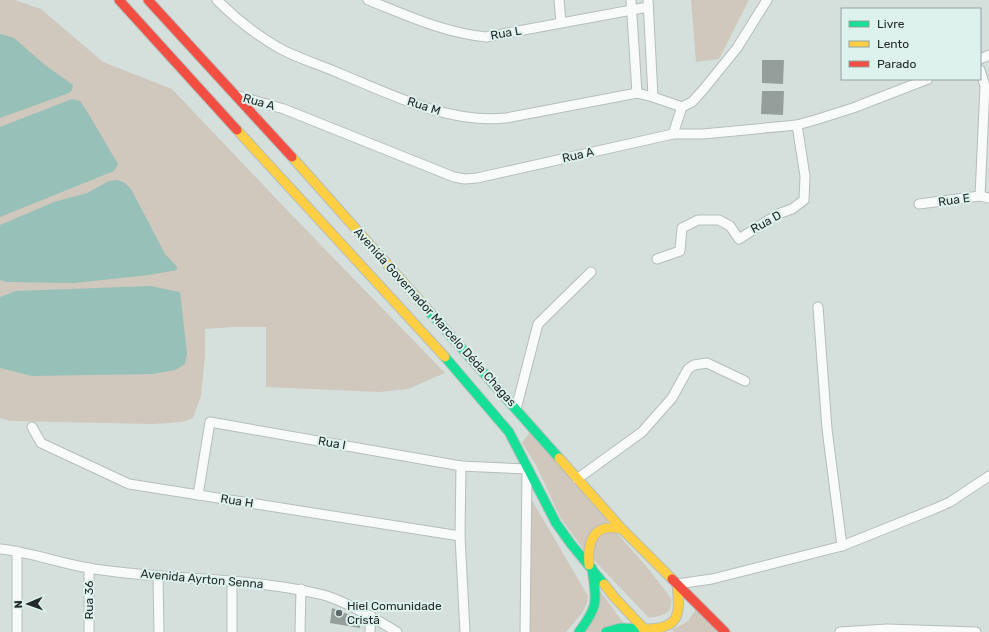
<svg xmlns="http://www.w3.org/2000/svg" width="989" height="632" viewBox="0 0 989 632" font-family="Rubik,sans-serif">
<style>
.green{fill:#d0c7bd}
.water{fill:#97c0b8}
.building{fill:#969e9c}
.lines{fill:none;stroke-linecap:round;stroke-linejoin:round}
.street-casing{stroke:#b5bebb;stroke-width:11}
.fast-casing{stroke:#b5bebb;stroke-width:11}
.slow-casing{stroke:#b5bebb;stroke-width:11}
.jam-casing{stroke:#b5bebb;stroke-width:11}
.street{stroke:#f9fafa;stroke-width:9}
.fast{stroke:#16e098;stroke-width:9}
.slow{stroke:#ffcf43;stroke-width:9}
.jam{stroke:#f24e42;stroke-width:9}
.poi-dot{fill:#616a68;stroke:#ddf2ed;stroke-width:1.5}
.labels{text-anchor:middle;stroke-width:4;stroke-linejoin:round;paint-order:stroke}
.street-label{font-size:12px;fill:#232a29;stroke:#ddf2ed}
.poi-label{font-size:12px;fill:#232a29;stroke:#ddf2ed;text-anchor:start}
</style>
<rect width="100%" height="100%" fill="#d5e0dd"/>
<g class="green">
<polygon points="0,0 15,0 41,9 103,62 172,89 287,210 445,373 408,389 379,392 266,387 266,327 232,327 205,329 205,355 201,396 193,418 182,422 153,424 10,421 0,418"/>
<polygon points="691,0 749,0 719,59 696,62"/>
<polygon points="530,432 608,521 584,550 560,517 536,465 522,443"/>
<path d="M530,497L588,596C588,610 575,621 566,632H528Z"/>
<path d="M603,532L617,533L646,566L671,598C674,614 662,616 649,618L594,560L595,542Z"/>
<polygon points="595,584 625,625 601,630 599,632 583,632"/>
<polygon points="696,609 717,632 674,632 672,630 688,621"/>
</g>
<g class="water">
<polygon points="0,34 14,38 45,65 73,85 72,90 69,93 0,118"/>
<polygon points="72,99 80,101 85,108 118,164 114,171 0,217 0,127"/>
<polygon points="118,180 125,183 131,189 165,254 177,267 177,270 149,275 74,283 7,282 0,280 0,225 54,202 87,193 109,181"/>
<polygon points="150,286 180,292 187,354 185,364 175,370 153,374 32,376 0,368 0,297 16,291"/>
</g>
<g class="building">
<polygon points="762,60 784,60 783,84 762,83"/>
<polygon points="762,91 784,91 783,115 761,114"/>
<polygon points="332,608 360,619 360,628 330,623"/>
</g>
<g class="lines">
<defs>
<g id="street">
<path d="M217,0C234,17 258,36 279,48C297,58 321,65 341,74C393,95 448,124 506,118L637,93L653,97L682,107L692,102L703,90L737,48L767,0"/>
<path d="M368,0C406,15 444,33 486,37L648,7"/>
<polyline points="559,0 561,22"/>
<polyline points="631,0 637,93"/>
<polyline points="648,0 653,97"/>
<polyline points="980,59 989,55"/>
<polyline points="980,70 985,86 980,196"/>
<polyline points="238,96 284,109 454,177 465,179 477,178 673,134 703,134 797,125 815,120 853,108 928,79"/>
<polyline points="673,134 682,107"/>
<polyline points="919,204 980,196 989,198"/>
<polyline points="657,259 680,251 682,228 698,220 719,220 730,226 739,239 778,214 792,209 804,200 805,176 797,125"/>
<polyline points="818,307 827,429 842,546"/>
<polyline points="516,409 538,324 591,272"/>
<polyline points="32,427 41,443 129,484 460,536"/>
<polyline points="461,466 460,536 465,632"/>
<polyline points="577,479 642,432 672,398 688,369 694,365 707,363 745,381"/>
<polyline points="198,495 210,422 461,466 527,469"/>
<path d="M0,549C30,552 59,563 89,568C146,578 204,577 261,584C284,587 305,590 327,596C350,604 376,619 397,632"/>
<polyline points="89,568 89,632"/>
<polyline points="158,576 159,632"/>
<polyline points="677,584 712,579 842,546 934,509 950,502 989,476"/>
<polyline points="17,632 17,551"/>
<polyline points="232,632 232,581"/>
<polyline points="300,632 301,589"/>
<polyline points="370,632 371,616"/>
<polyline points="525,632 527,472"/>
<polyline points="840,632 887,629 976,632"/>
</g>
<g id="fast">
<polyline points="427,309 559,458"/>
<polyline points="445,357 509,432 556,523 571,544 604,584"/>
<path d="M579,632C600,604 596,601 592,568"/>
<polyline points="606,632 620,628 643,629"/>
</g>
<g id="slow">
<polyline points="237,130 445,357"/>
<polyline points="292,157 427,309"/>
<polyline points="559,458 622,529 672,579"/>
<path d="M589,565C587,540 594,523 622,529"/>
<polyline points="604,584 615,598 647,632"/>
<path d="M643,629C679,629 681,617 677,584"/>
</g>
<g id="jam">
<polyline points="119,0 237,130"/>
<polyline points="148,0 292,157"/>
<polyline points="672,579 725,632"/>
</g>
</defs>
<use href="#street" class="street-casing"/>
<use href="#fast" class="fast-casing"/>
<use href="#slow" class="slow-casing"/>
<use href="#jam" class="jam-casing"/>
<use href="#street" class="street"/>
<use href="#fast" class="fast"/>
<use href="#slow" class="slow"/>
<use href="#jam" class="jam"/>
</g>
<circle class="poi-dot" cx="339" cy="613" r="4"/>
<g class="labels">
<g class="street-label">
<text transform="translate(506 33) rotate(-10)" y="4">Rua L</text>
<text transform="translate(259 102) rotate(16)" y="4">Rua A</text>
<text transform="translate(424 106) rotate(18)" y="4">Rua M</text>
<text transform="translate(578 155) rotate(-13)" y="4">Rua A</text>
<text transform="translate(954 200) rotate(-8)" y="4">Rua E</text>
<text transform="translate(766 222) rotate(-29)" y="4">Rua D</text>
<text transform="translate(435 317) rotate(48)" y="4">Avenida Governador Marcelo Déda Chagas</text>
<text transform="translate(332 443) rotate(10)" y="4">Rua I</text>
<text transform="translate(237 501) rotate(9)" y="4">Rua H</text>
<text transform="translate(202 579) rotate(5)" y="4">Avenida Ayrton Senna</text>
<text transform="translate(89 600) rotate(-90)" y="4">Rua 36</text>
</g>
<g class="poi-label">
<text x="347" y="610">Hiel Comunidade<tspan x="347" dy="14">Cristã</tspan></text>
</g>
</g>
<rect x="841" y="8" width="140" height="72" fill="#ddf2ed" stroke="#93a29f"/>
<rect x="849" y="21" width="20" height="6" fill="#16e098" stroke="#93a29f"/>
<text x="877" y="28" font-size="12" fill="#232a29">Livre</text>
<rect x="849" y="41" width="20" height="6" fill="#ffcf43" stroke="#93a29f"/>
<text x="877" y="48" font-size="12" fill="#232a29">Lento</text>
<rect x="849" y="61" width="20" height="6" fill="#f24e42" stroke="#93a29f"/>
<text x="877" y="68" font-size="12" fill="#232a29">Parado</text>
<g transform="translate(28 604) rotate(268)" stroke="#ddf2ed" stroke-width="3" paint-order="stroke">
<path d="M0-3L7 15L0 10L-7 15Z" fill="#232a29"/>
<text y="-6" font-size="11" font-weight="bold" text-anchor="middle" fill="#232a29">N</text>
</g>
</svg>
